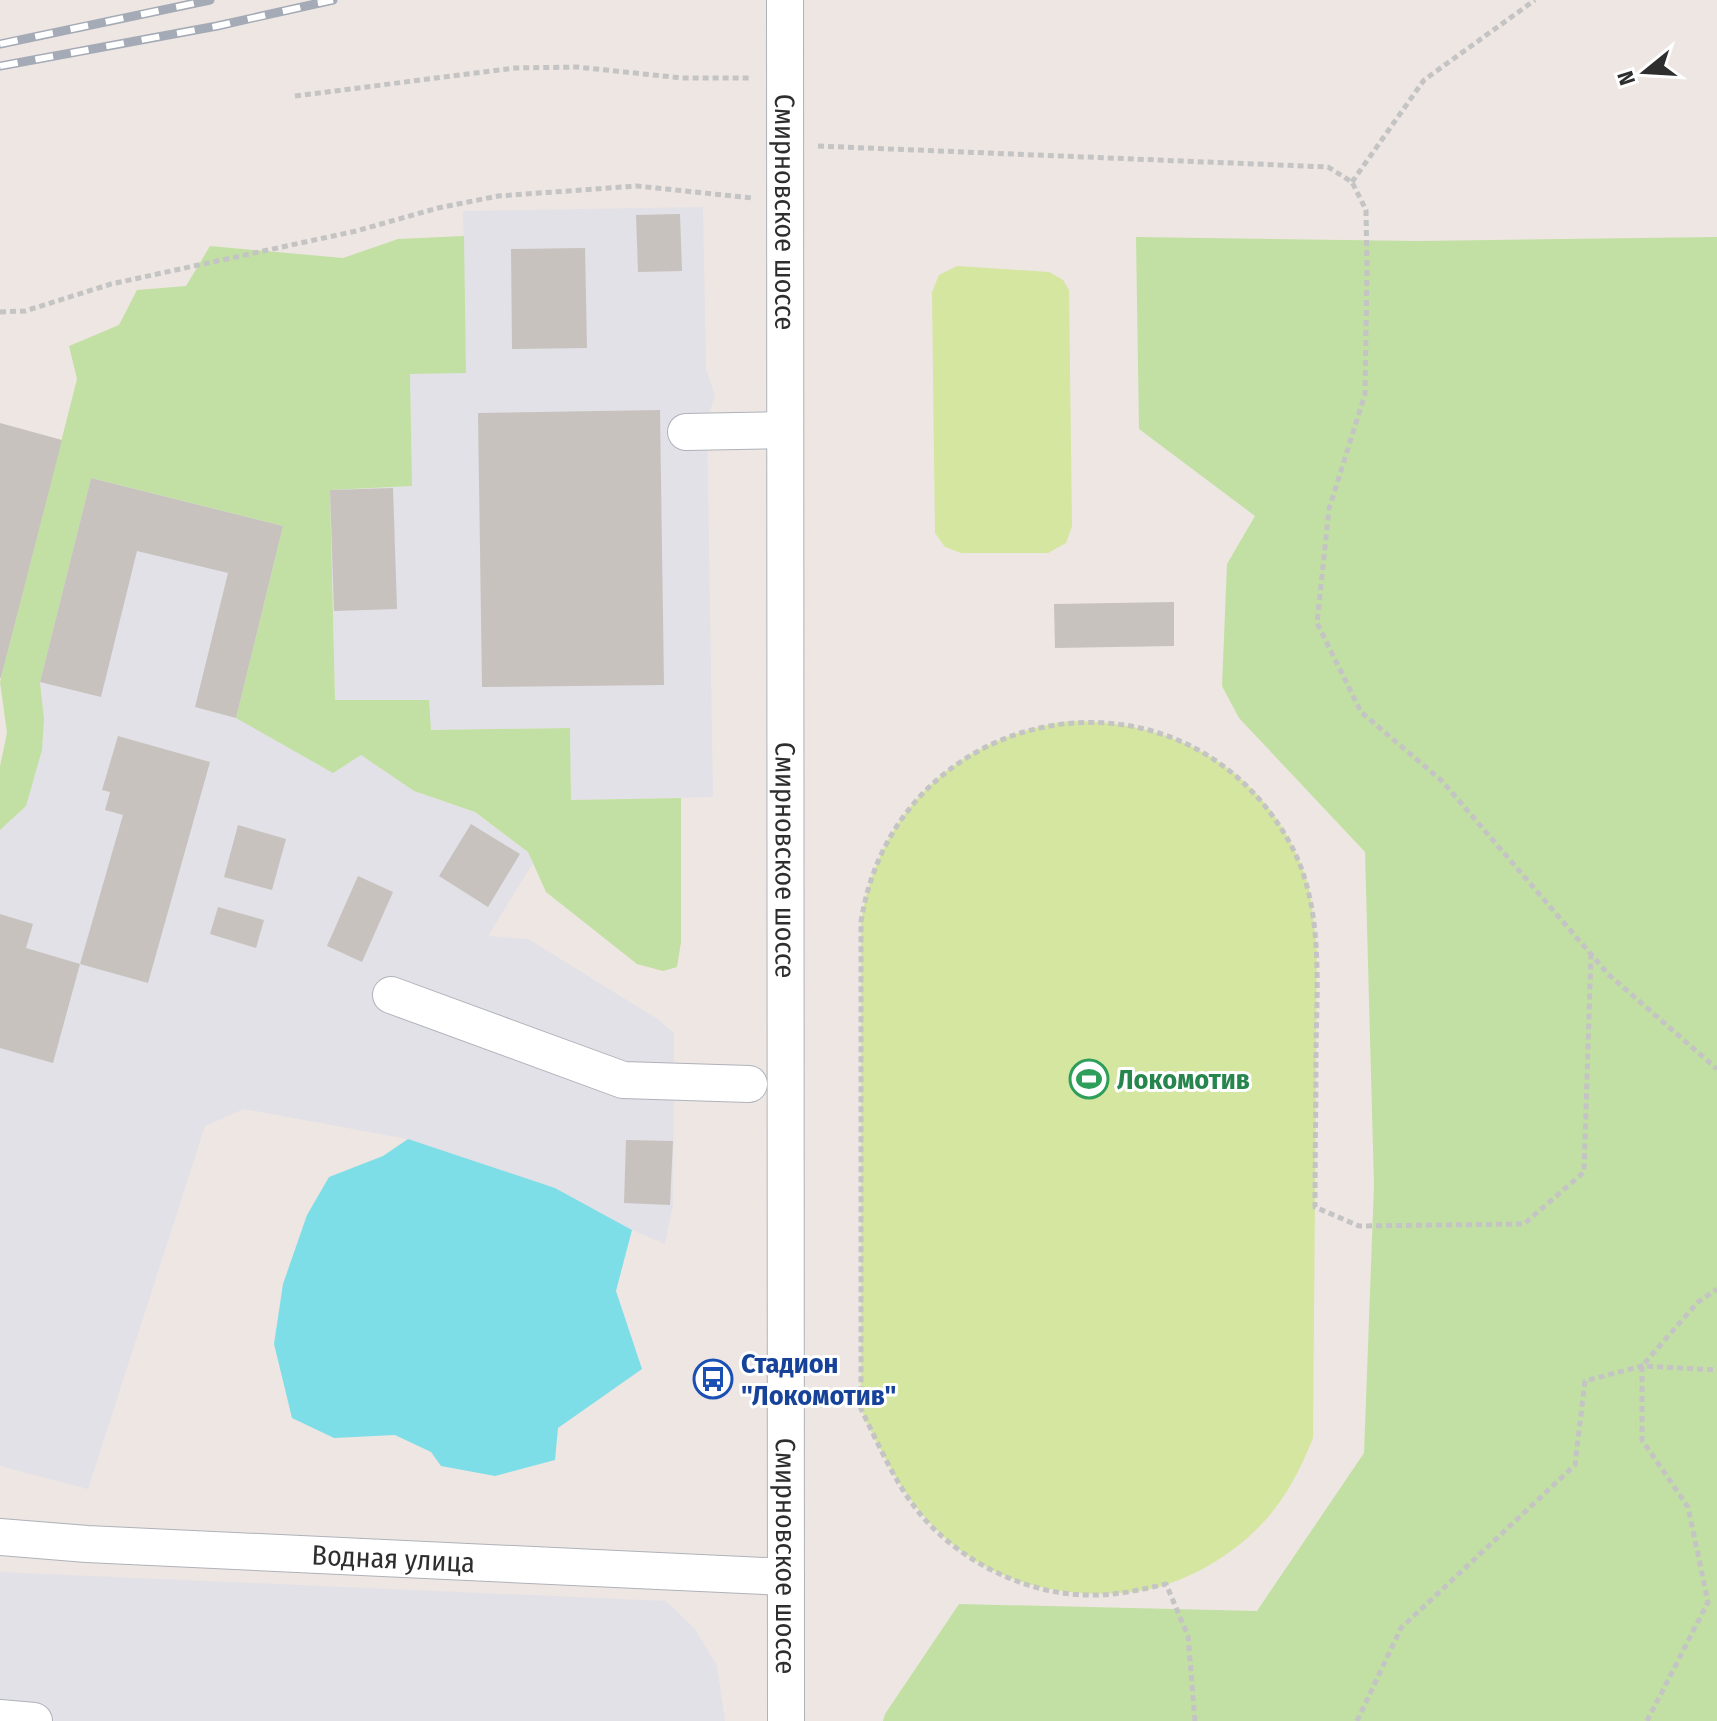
<svg xmlns="http://www.w3.org/2000/svg" width="1717" height="1721" viewBox="0 0 1717 1721" font-family="'Fira Sans Condensed',sans-serif">
<style>
.industrial{fill:#e2e1e7}
.green{fill:#c2e0a3}
.pitch{fill:#d4e6a0}
.water{fill:#7edee7}
.building{fill:#c7c2bd}
.lines{fill:none;stroke-linecap:round;stroke-linejoin:round}
.minor-casing{stroke:#aeb2b9;stroke-width:38}
.path{stroke:#c4c4c4;stroke-width:5;stroke-dasharray:6 4;stroke-linecap:butt}
.minor{stroke:#fff;stroke-width:36}
.rail-casing{stroke:#a4aab6;stroke-width:9}
.rail{stroke:#fff;stroke-width:6;stroke-dasharray:18;stroke-linecap:butt}
.labels{text-anchor:middle;stroke-width:6;stroke-linejoin:round;paint-order:stroke}
.street-label{font-size:28px;fill:#2e2e2e;stroke:#fff}
.leisure-label{font-size:28px;font-weight:bold;fill:#27864d;stroke:#fff;text-anchor:start}
.transit-label{font-size:28px;font-weight:bold;fill:#164399;stroke:#fff;text-anchor:start}
</style>
<rect width="100%" height="100%" fill="#eee6e2"/>
<g class="industrial">
<polygon points="703,207 706,369 715,395 707,420 713,797 571,800 570,728 430,730 429,700 335,700 330,490 412,486 410,374 466,373 463,211"/>
<polygon points="91,478 283,526 237,718 272,736 361,755 414,791 474,812 528,852 533,863 488,936 528,939 659,1020 674,1033 673,1204 665,1244 632,1230 555,1188 407,1139 244,1109 205,1126 88,1489 0,1466 0,830 26,806 44,719 40,682"/>
<polygon points="0,1572 666,1601 695,1629 717,1666 725,1721 0,1721"/>
</g>
<g class="green">
<polygon points="464,236 466,373 410,374 412,486 330,490 335,700 429,700 431,730 570,728 571,800 681,798 681,942 677,967 663,971 637,964 546,892 528,852 475,812 414,791 361,755 333,773 236,718 283,526 91,478 40,682 44,719 42,750 26,806 0,830 0,766 7,733 0,682 77,379 69,346 119,325 137,290 186,286 210,246 343,258 398,239"/>
<polygon points="1136,237 1419,241 1717,237 1717,1721 883,1721 885,1714 959,1604 1257,1611 1364,1453 1374,1185 1365,852 1239,718 1222,686 1227,564 1255,516 1139,429"/>
</g>
<g class="pitch">
<polygon points="957,266 1049,272 1063,280 1069,290 1072,526 1066,543 1048,553 961,553 945,547 935,533 932,292 939,275"/>
<path d="M1072,721C1180,721 1270,773 1306,878C1313,901 1314,928 1317,951L1313,1438C1303,1463 1292,1486 1276,1507C1242,1553 1179,1590 1122,1593C1012,1600 933,1553 883,1454C877,1441 867,1426 862,1411C859,1401 861,1386 861,1375C861,1347 861,1319 861,1291C861,1168 861,1045 861,922C878,810 961,734 1072,721Z"/>
</g>
<polygon class="water" points="408,1139 555,1188 632,1230 616,1291 642,1369 558,1428 555,1460 495,1476 441,1466 431,1452 395,1435 334,1438 292,1418 274,1344 283,1284 307,1215 329,1177 383,1156"/>
<g class="building">
<polygon points="680,214 682,271 638,272 636,215"/>
<polygon points="585,248 587,348 512,349 511,249"/>
<polygon points="660,410 664,685 482,687 478,413"/>
<polygon points="0,423 62,440 1,678 0,678"/>
<polygon points="91,478 283,526 236,718 195,707 228,573 137,551 101,697 40,682"/>
<polygon points="393,488 397,609 334,611 330,490"/>
<polygon points="1174,602 1174,646 1055,648 1054,604"/>
<polygon points="118,736 210,762 148,983 80,964 53,1063 0,1048 0,914 33,924 26,948 80,964 123,815 105,810 110,792 102,790"/>
<polygon points="471,824 520,854 488,907 439,876"/>
<polygon points="238,825 286,839 272,890 224,877"/>
<polygon points="358,876 393,892 362,962 327,946"/>
<polygon points="218,907 264,920 256,948 210,934"/>
<polygon points="626,1140 673,1141 670,1205 624,1203"/>
</g>
<g class="lines">
<defs>
<g id="minor">
<path id="s1" d="M785,0L786,1721"/>
<polyline points="686,432 785,430"/>
<polyline points="391,995 623,1080 749,1084"/>
<path id="s2" d="M0,1537L87,1544L786,1577"/>
<polyline points="0,1718 34,1721"/>
</g>
</defs>
<use href="#minor" class="minor-casing"/>
<g class="path">
<polyline points="295,96 515,68 577,67 682,78 752,78"/>
<polyline points="818,146 1328,167 1352,182 1366,210 1367,270 1365,394 1329,509 1317,623 1361,712 1442,781 1608,974 1717,1069"/>
<polyline points="1352,182 1424,80 1535,0"/>
<polyline points="0,312 25,311 111,284 356,231 438,208 498,196 637,186 752,198"/>
<path d="M1195,1721L1188,1636L1166,1584C1140,1590 1114,1596 1087,1595C1026,1594 961,1562 921,1515C895,1484 879,1445 861,1409V922C894,705 1175,647 1287,838C1324,900 1317,980 1316,1050C1316,1102 1315,1155 1315,1207L1359,1226L1524,1224L1584,1172L1591,954"/>
<polyline points="1357,1721 1401,1628 1575,1465 1585,1381 1642,1366 1717,1370"/>
<polyline points="1647,1721 1708,1602 1688,1507 1642,1440 1642,1366 1698,1302 1717,1289"/>
</g>
<use href="#minor" class="minor"/>
<defs>
<g id="rail">
<polyline points="0,44 210,0"/>
<polyline points="0,66 217,26 333,0"/>
</g>
</defs>
<use href="#rail" class="rail-casing"/>
<use href="#rail" class="rail"/>
</g>
<defs>
<symbol id="stadium-ring" viewBox="-11 -11 22 22"><circle r="9.5" fill="#fff" stroke="#2e9e5b" stroke-width="1.5"/><path d="M0-5a6.5 5 0 1 0 0 10a6.5 5 0 1 0 0-10ZM-3.5-1.8h7v3.6h-7Z" fill="#2e9e5b"/></symbol>
<symbol id="bus-ring" viewBox="-11 -11 22 22"><circle r="9.5" fill="#fff" stroke="#1a4fb4" stroke-width="1.5"/><path d="M-5-6H5V4H4V6H2V4H-2V6H-4V4H-5ZM-3.5-4V0h7V-4ZM-3.5 1.2v1.5H-2V1.2ZM2 1.2v1.5H3.5V1.2Z" fill="#1a4fb4"/></symbol>
</defs>
<g fill-rule="evenodd">
<use href="#stadium-ring" x="1067" y="1057" width="44" height="44"/>
<use href="#bus-ring" x="691" y="1357" width="44" height="44"/>
</g>
<g class="labels">
<g class="street-label">
<text dy="10" stroke="none"><textPath href="#s1" startOffset="212">Смирновское шоссе</textPath></text>
<text dy="10" stroke="none"><textPath href="#s1" startOffset="860">Смирновское шоссе</textPath></text>
<text dy="10" stroke="none"><textPath href="#s1" startOffset="1556">Смирновское шоссе</textPath></text>
<text dy="10" stroke="none"><textPath href="#s2" startOffset="394">Водная улица</textPath></text>
</g>
<g class="leisure-label">
<text x="1117" y="1089">Локомотив</text>
</g>
<g class="transit-label">
<text x="741" y="1373">Стадион<tspan x="741" dy="32">"Локомотив"</tspan></text>
</g>
</g>
<g transform="translate(1645 72) rotate(252)" stroke="#ffffff" stroke-width="6" paint-order="stroke">
<path d="M0-6L14 30L0 20L-14 30Z" fill="#2e2e2e"/>
<text y="-12" font-size="22" font-weight="bold" text-anchor="middle" fill="#2e2e2e">N</text>
</g>
</svg>
